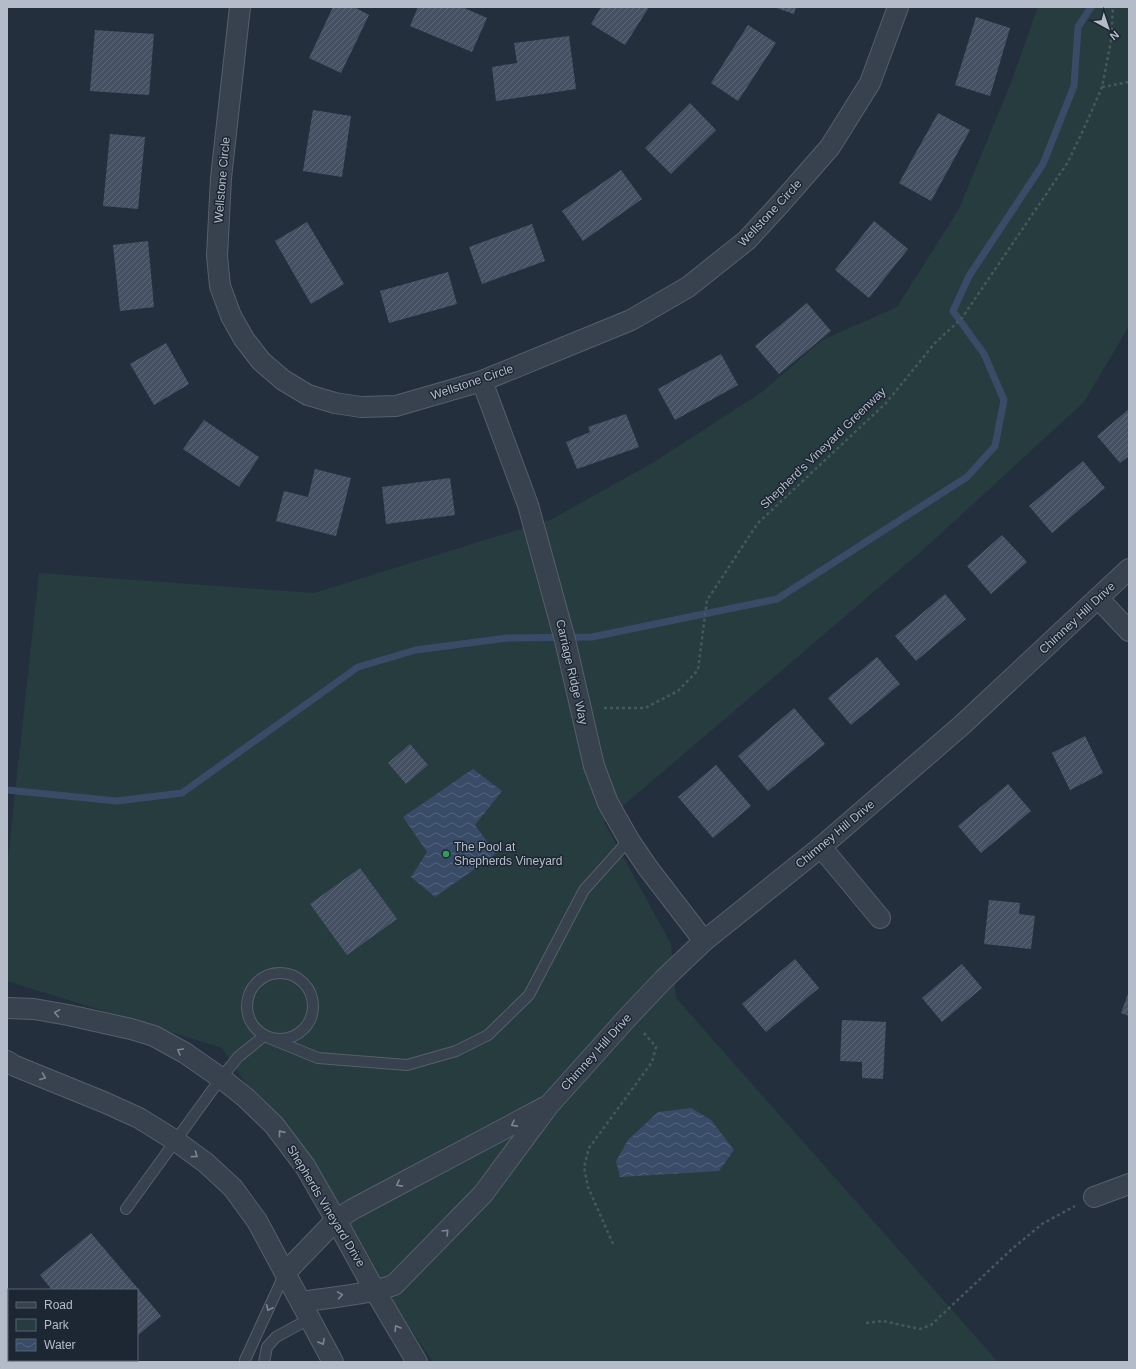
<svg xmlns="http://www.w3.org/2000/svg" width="1136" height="1369" viewBox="0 0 1136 1369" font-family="Helvetica,sans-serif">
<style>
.park{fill:#263c3f}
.water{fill:url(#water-waves)}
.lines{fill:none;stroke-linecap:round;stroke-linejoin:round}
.stream{stroke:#394c67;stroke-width:7}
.building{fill:url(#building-hatch)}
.lane-casing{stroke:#565f6c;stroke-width:12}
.street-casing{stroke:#565f6c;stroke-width:22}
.path{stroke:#44595c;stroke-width:2.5;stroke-dasharray:3 3;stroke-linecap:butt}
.lane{stroke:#38414e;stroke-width:10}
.street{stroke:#38414e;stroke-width:20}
.oneway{stroke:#7c8592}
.leisure-dot{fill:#2e9e5b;stroke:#1d2633;stroke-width:1.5}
.labels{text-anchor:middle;stroke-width:3;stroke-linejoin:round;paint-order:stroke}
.street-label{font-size:12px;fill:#b4bcc9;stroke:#1d2633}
.poi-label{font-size:12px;fill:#b4bcc9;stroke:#1d2633;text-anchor:start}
</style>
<defs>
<pattern id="water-waves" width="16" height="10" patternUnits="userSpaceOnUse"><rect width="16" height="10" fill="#394c67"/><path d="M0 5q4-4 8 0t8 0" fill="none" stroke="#53647b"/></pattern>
<pattern id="building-hatch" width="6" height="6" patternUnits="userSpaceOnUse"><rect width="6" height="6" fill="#455162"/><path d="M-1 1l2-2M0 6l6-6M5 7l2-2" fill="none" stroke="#5d6877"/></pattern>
</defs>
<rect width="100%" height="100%" fill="#242f3e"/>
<polygon class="park" points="1038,7 1129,7 1129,326 1084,402 924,549 604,822 671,944 676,998 998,1362 433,1362 336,1220 222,1048 7,981 7,867 39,573 314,593 550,520 654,462 762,392 822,340 897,307 959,209 1012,80"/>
<g class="water">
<polygon points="473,769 502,791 475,825 496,854 435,897 411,877 427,852 403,817"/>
<polygon points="691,1108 711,1120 734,1150 719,1171 620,1177 616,1161 628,1140 658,1112"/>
</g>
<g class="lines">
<polyline class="stream" points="7,790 117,801 182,793 358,667 416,650 507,638 592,637 777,599 967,477 995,446 1004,400 984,354 953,311 969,276 1043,164 1074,86 1078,27 1091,7"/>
</g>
<g class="building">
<polygon points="333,7 354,7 369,15 341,73 309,58"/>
<polygon points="418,7 462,7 487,18 472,52 410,26"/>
<polygon points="601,7 649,7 625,45 591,24"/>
<polygon points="774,7 796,7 794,14"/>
<polygon points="976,17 1010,28 990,96 955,85"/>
<polygon points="748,25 776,43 738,101 711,83"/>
<polygon points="95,30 154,34 149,95 90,91"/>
<polygon points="569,36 576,89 496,101 492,67 517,63 514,43"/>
<polygon points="690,103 716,130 671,174 645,148"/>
<polygon points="313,110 351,116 342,177 303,171"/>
<polygon points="938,113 970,130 931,201 899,183"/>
<polygon points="110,134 145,137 138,209 103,206"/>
<polygon points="621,170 642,199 583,241 562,211"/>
<polygon points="874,221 908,249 869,298 835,270"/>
<polygon points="307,222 344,284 311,304 275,241"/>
<polygon points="532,224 545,261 482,284 469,247"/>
<polygon points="148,241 154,307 120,311 113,245"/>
<polygon points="448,272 457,304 389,323 380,291"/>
<polygon points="807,303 831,331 779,374 755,346"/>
<polygon points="166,343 189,384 154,405 130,364"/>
<polygon points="721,354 738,385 675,420 658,389"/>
<polygon points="1129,409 1129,456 1120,463 1097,436"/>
<polygon points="626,414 639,447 577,469 566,442 590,432 588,427"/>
<polygon points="204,420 259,457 239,487 183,449"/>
<polygon points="1083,461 1105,488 1052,533 1029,506"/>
<polygon points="315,469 351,478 336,536 276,521 284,491 308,497"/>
<polygon points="450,478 455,515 386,524 382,487"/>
<polygon points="1002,535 1027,562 991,594 967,566"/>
<polygon points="945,594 966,619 916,661 895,636"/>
<polygon points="877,657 900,684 851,725 828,698"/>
<polygon points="794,708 825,744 768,791 738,756"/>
<polygon points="1085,736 1103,773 1070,790 1052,753"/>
<polygon points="410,744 428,765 406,784 388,763"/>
<polygon points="716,765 751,806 713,838 678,797"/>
<polygon points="1008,784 1031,811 981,853 958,826"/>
<polygon points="360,868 397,919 347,955 310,904"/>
<polygon points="989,900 1020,903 1019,914 1035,916 1031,949 984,944"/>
<polygon points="795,959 819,988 766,1032 742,1004"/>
<polygon points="962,964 982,988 942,1022 922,998"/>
<polygon points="1129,991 1129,1016 1121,1013"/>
<polygon points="842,1020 886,1022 883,1079 862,1078 862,1062 840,1061"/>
<polygon points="91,1233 161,1316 137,1336 137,1290 52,1290 40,1275"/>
<polygon points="81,1360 108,1360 105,1362 83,1362"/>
</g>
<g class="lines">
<defs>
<g id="lane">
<circle cx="280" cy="1006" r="33"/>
<polyline points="126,1209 221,1078 238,1057 264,1036 318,1058 407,1065 456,1051 488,1035 529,995 584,890 629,840"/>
<polyline points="245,1360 285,1273"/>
<polyline points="264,1362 267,1347 276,1337 309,1319"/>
</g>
<g id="street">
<polyline points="240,7 221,178 217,256 220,286 231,316 244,339 261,361 283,380 308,395 335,403 361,407 396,406 482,381 631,320 688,287 747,240 781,203 830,147 870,83 898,7"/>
<polyline points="482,381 528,505 565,640 594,766 608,803 629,840 648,868 704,941"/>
<polyline points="1098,598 1129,631"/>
<polyline points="821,847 880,918"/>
<polyline points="7,1008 34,1009 68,1015 131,1029 154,1036 185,1053 221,1078 246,1098 274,1125 305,1166 336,1220 375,1291 417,1362"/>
<polyline points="7,1061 15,1066 106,1103 139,1118 176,1141 206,1163 233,1188 257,1221 333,1362"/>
<polyline points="1094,1197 1129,1184"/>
<polyline points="285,1273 336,1220 353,1209 545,1107"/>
<path d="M301,1302C332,1297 365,1295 394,1285L483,1194L549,1105L628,1017L664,979L704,941L821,847L962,725L1129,569"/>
</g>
</defs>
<use href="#lane" class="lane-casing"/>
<use href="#street" class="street-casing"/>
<g class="path">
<polyline points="1102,87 1129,82"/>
<polyline points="604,708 645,708 678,691 698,670 707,600 758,523 886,403 935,343 962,318 1068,162 1086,124 1102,87 1111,41 1113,7"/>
<polyline points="613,1244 588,1187 584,1167 589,1148 652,1062 656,1047 644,1033"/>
<polyline points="866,1323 883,1321 920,1329 931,1325 1012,1249 1042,1224 1075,1206"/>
</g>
<use href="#lane" class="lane"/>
<use href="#street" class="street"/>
</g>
<defs><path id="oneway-chevron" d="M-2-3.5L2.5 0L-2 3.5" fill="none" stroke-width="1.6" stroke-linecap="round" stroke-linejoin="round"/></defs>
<g class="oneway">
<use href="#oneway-chevron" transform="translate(57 1013) rotate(-170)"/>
<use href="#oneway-chevron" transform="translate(180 1051) rotate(-150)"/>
<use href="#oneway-chevron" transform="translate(43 1077) rotate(22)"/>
<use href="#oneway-chevron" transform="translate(514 1124) rotate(152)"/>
<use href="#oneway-chevron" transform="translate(281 1133) rotate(-129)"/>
<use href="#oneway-chevron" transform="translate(195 1155) rotate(36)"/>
<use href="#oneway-chevron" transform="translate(399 1184) rotate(152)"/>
<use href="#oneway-chevron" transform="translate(446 1232) rotate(-46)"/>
<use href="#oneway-chevron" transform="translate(340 1295) rotate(-9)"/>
<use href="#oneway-chevron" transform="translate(269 1308) rotate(115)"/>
<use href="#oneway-chevron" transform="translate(397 1328) rotate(-121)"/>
<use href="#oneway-chevron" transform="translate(322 1342) rotate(61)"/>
</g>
<circle class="leisure-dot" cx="446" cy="854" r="4"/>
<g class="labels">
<g class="street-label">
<text transform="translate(222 180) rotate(-85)" y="4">Wellstone Circle</text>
<text transform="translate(770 213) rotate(-47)" y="4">Wellstone Circle</text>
<text transform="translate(472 382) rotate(-19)" y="4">Wellstone Circle</text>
<text transform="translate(823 448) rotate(-44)" y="4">Shepherd's Vineyard Greenway</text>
<text transform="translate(1077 618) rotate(-43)" y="4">Chimney Hill Drive</text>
<text transform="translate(572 672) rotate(77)" y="4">Carriage Ridge Way</text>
<text transform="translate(835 834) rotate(-40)" y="4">Chimney Hill Drive</text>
<text transform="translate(596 1052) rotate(-48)" y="4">Chimney Hill Drive</text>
<text transform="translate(326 1206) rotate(59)" y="4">Shepherds Vineyard Drive</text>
</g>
<g class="poi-label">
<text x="454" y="851">The Pool at<tspan x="454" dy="14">Shepherds Vineyard</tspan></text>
</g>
</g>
<rect width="1136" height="1369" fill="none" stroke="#b4bcc9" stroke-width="16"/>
<rect x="8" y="1289" width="130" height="72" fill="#1d2633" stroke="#59626f"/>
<rect x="16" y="1302" width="20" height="6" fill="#38414e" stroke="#59626f"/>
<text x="44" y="1309" font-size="12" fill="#b4bcc9">Road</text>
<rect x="16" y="1319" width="20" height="12" fill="#263c3f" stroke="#59626f"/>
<text x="44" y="1329" font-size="12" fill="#b4bcc9">Park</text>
<rect x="16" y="1339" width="20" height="12" fill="url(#water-waves)" stroke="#59626f"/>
<text x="44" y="1349" font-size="12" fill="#b4bcc9">Water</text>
<g transform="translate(1108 28) rotate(140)" stroke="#1d2633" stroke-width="3" paint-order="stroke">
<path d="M0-3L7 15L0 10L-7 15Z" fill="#b4bcc9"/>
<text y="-6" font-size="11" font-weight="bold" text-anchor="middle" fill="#b4bcc9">N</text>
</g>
</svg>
